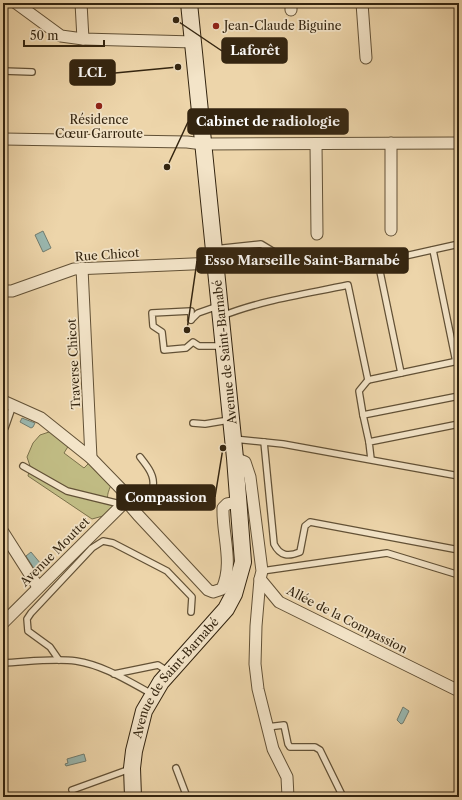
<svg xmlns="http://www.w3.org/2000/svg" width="462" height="800" viewBox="0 0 462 800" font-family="'Libre Caslon Text',serif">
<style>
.green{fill:#c0bb83;stroke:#7a704a}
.water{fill:#9ab8b0;stroke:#717d70}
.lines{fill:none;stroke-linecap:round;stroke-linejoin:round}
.lane-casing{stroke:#625136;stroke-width:8}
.street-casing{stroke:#625136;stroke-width:13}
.secondary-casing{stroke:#342510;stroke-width:18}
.lane{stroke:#f3e4c8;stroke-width:5.5}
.street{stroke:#f3e4c8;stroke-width:11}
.secondary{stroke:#f3e4c8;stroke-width:16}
.poi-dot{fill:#8f2418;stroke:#f3e4c8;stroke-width:1.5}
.labels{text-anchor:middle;stroke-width:3.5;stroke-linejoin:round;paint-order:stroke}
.poi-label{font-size:12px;fill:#342510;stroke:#f3e4c8;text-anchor:start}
.street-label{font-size:12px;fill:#342510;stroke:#f3e4c8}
.leader{fill:none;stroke:#342510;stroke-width:1.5}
.callout-dot{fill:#342510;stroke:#f3e4c8;stroke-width:1.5}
.callout{fill:#342510;stroke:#342510;stroke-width:1.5}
.callout-label{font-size:13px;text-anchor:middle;font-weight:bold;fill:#fff}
</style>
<rect width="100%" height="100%" fill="#edd5aa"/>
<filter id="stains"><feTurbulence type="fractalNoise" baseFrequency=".005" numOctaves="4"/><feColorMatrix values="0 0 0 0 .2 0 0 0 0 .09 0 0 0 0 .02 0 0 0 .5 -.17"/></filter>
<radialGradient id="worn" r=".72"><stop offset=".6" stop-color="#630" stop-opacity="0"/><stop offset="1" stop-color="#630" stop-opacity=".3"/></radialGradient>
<path class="green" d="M52,431L69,445L64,453L84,468L90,462L112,483C108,492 104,500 113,507L103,516L92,519L28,476L30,466L27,457L33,443L40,435Z"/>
<g class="water">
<polygon points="43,231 51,248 43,252 35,235"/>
<polygon points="22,418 35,423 33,427 31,428 20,422"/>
<polygon points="31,552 41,564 35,570 26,556"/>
<polygon points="403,707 409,711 403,723 401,724 397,720"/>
<polygon points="84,754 86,761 66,766 65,764 68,763 67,759"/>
</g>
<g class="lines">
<defs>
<g id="lane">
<polyline points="3,71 32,72"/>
<polyline points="214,249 261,244 294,264 348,253 378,262 459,244"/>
<polyline points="433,250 456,362"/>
<polyline points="378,262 401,373"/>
<path d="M222,316C262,300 306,294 348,285L368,380"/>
<polyline points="191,320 191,311 152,313 153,326 162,332 164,350 186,348 193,342 199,346 222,346"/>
<polyline points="191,320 198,313 218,306"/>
<polyline points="368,380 458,361"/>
<polyline points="363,415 359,391 368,380"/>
<polyline points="193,423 205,424 229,420"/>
<polyline points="5,428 13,405"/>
<polyline points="234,439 283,444 459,476"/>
<path d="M264,442L274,544C280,556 288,557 300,552L305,526L310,522L459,550"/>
<polyline points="369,442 363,415 459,396"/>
<polyline points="371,459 369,442 459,424"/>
<polyline points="23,466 67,491 116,503 120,506"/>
<path d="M128,504L153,487C155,475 147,466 140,457"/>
<polyline points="262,571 387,553 459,575"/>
<polyline points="59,660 50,647 28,631 27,619 31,613 92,548 103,541 113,543 167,571 192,597 191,612"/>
<path d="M3,663C27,662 52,658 76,661C103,665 128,681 152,694"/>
<polyline points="114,674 158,665 169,672"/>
<polyline points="267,727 284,725 288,744 290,747 315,747 320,750 343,797"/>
<polyline points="176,768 187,797"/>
<polyline points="72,790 130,769"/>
</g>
<g id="street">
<polyline points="16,3 61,36 83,39 194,42"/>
<polyline points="81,3 83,39"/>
<polyline points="362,3 366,58"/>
<polyline points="291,10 291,3"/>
<polyline points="3,139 187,142 203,144 459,143"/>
<polyline points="316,144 317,234"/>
<polyline points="391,230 391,143"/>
<polyline points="82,268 91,458"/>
<polyline points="3,291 12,291 74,269 215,263"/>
<path d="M3,401L41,418L91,458L125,493L126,501L138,515L208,590L213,592L222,589C234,563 222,535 223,508L227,504L238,502"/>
<polyline points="235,458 245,462 250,477 262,571 260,579 279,602 459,691"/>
<polyline points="3,532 38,587"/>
<polyline points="260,579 256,626 255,664 258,689 273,749 287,777 288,797"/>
<polyline points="3,623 126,501"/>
</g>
<g id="secondary">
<path id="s1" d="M133,797L132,768L134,751L144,711L161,682L226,609L234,594L243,562L235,458L189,3"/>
</g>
</defs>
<use href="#lane" class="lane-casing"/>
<use href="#street" class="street-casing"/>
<use href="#secondary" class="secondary-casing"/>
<use href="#lane" class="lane"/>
<use href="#street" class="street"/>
<use href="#secondary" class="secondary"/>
</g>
<g class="poi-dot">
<circle cx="216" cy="26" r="4"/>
<circle cx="99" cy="106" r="4"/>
</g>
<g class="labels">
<g class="poi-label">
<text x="224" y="30">Jean-Claude Biguine</text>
<text x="99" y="124" text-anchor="middle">Résidence<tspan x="99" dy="14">Cœur Garroute</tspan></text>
</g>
<g class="street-label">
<text transform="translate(107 255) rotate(-4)" y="4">Rue Chicot</text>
<text transform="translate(225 352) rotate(-96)" y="4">Avenue de Saint-Barnabé</text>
<text transform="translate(74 364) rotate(-93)" y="4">Traverse Chicot</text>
<text transform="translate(55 552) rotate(-45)" y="4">Avenue Mouttet</text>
<text transform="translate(347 620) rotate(27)" y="4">Allée de la Compassion</text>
<text dy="4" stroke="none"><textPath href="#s1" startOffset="132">Avenue de Saint-Barnabé</textPath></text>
</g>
</g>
<path class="leader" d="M176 20L222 51M178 67L115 73M167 167L188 122M187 330L197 261M223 448L215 497"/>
<g class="callout-dot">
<circle cx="176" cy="20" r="4"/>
<circle cx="178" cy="67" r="4"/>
<circle cx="167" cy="167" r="4"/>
<circle cx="187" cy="330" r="4"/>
<circle cx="223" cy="448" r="4"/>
</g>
<g class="callout">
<rect x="222" y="38" width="65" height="25" rx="4"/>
<rect x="70" y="60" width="45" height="25" rx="4"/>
<rect x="188" y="109" width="160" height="25" rx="4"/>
<rect x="197" y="248" width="211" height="25" rx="4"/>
<rect x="117" y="485" width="98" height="25" rx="4"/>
</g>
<g class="callout-label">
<text x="255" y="55">Laforêt</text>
<text x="92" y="77">LCL</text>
<text x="268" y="126">Cabinet de radiologie</text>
<text x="302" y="265">Esso Marseille Saint-Barnabé</text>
<text x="166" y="502">Compassion</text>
</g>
<rect width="462" height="800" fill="none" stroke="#edd5aa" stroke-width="16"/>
<rect x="4" y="4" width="454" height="792" fill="none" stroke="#342510" stroke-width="2"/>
<rect x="8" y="8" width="446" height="784" fill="none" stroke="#342510"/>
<path d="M24 40v6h80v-6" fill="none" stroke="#342510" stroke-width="2"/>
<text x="30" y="40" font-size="12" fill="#342510" stroke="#f3e4c8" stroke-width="3" paint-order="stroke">50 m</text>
<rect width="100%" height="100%" filter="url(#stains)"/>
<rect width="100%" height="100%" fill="url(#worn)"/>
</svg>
